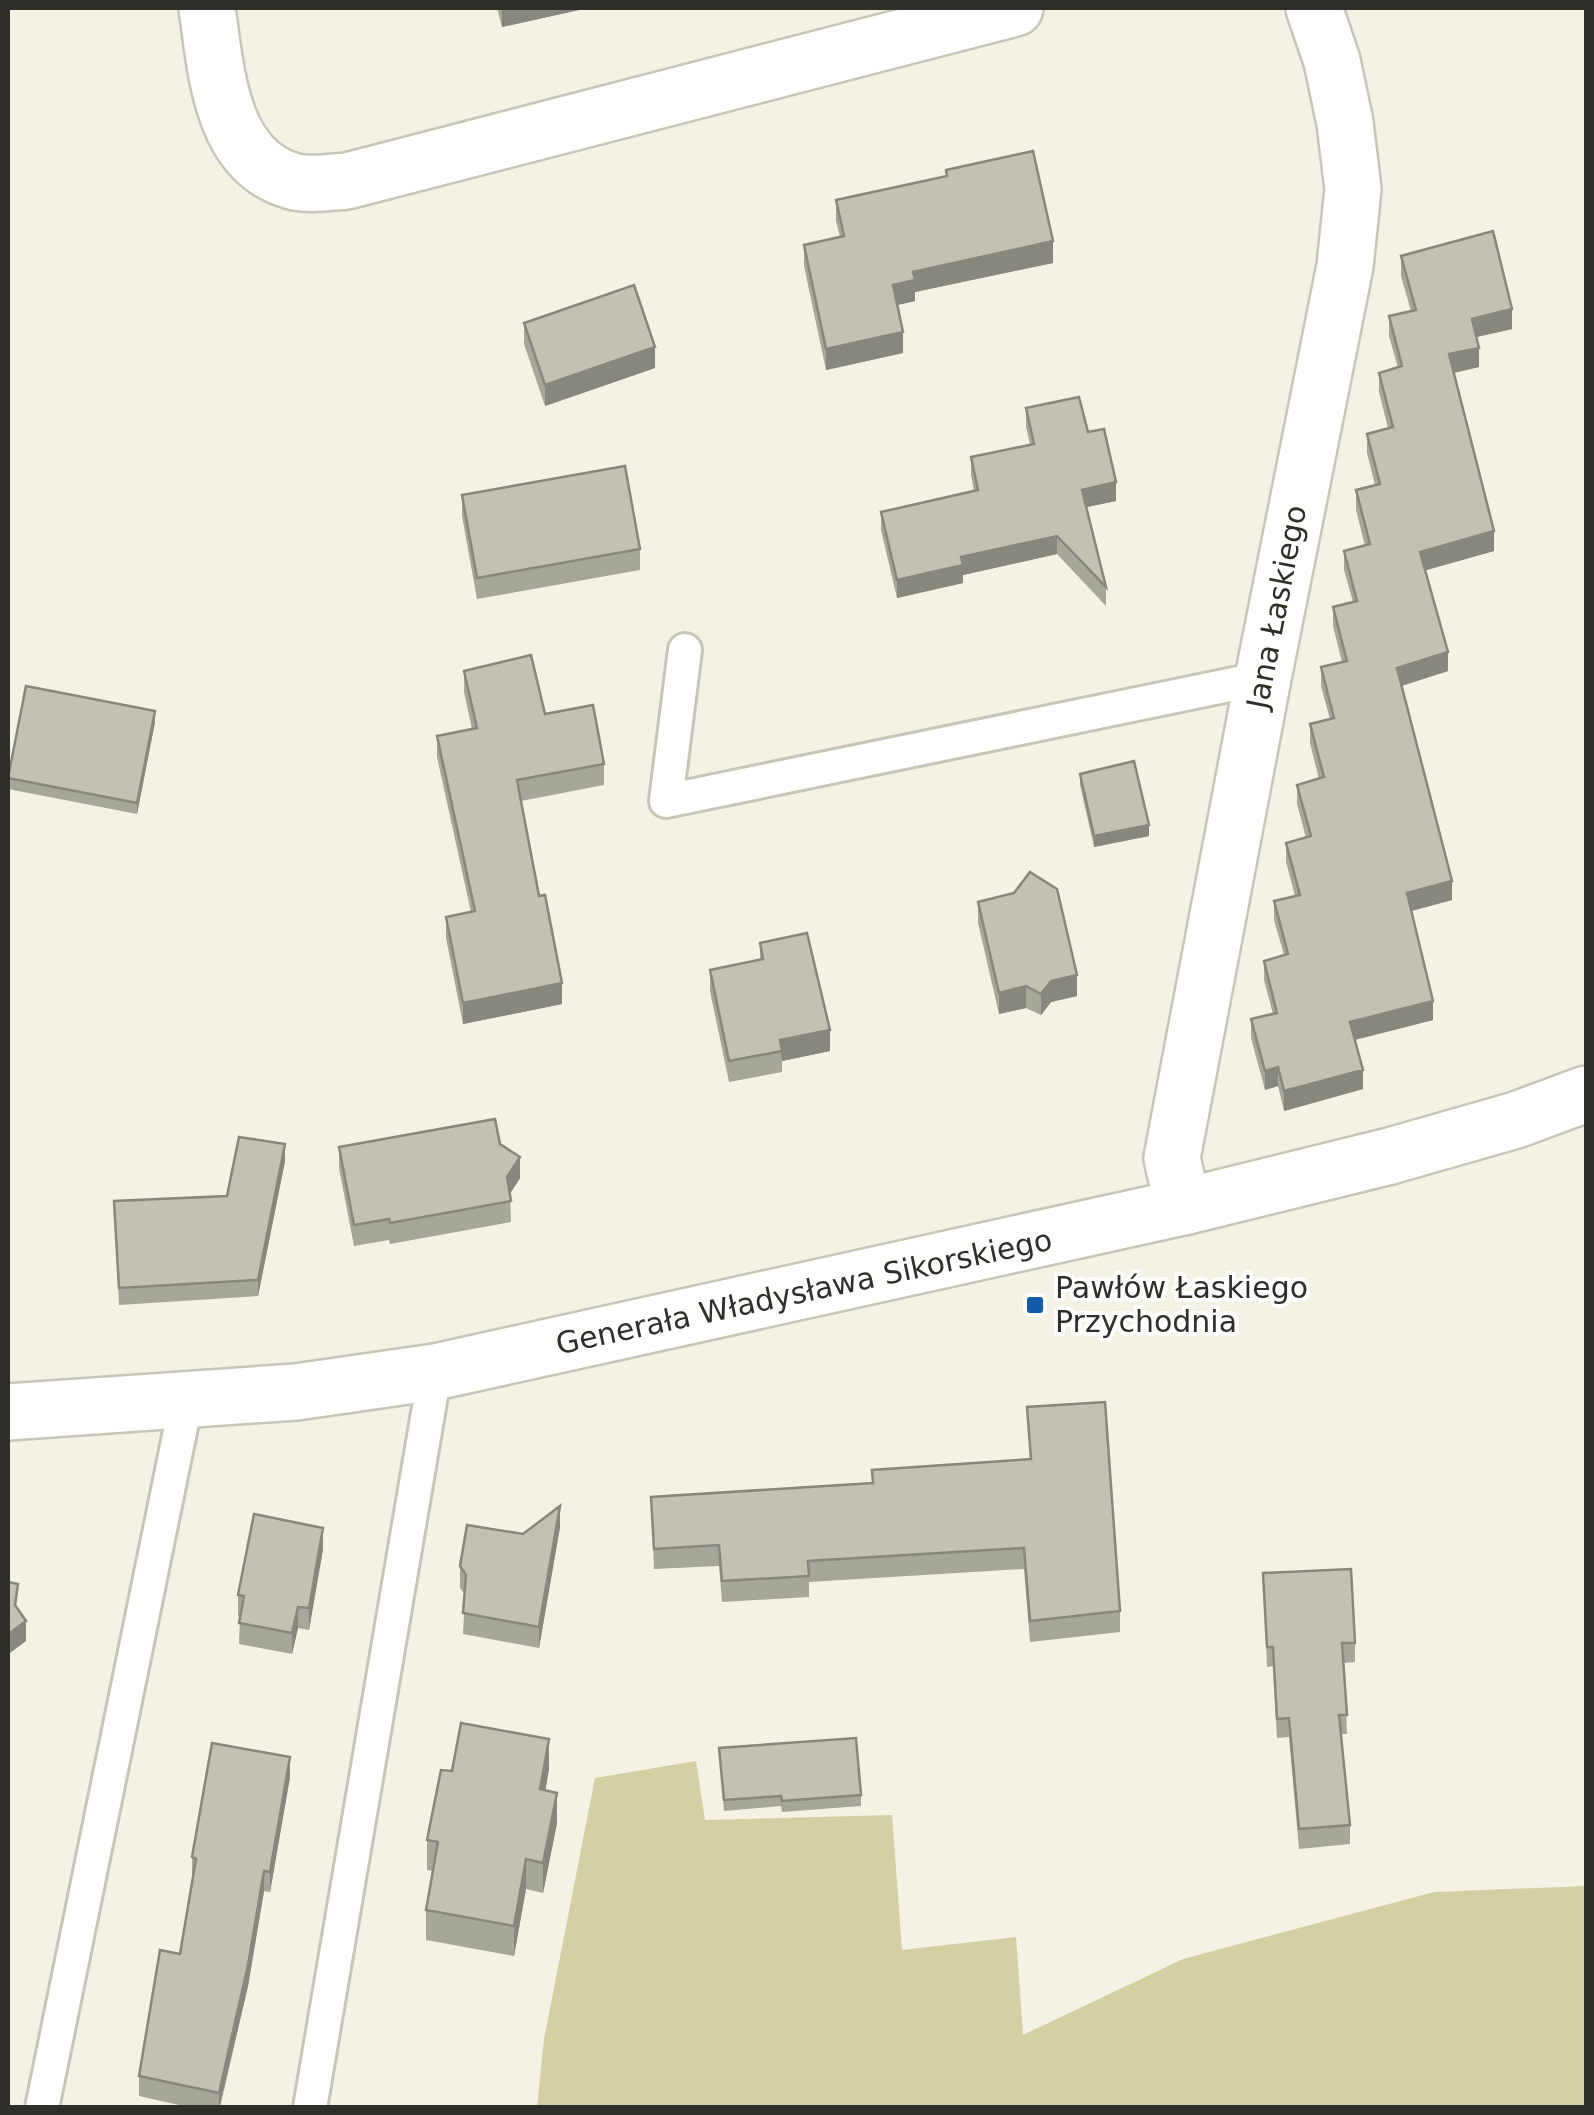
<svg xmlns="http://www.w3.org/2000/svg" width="1594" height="2115" viewBox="0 0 1594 2115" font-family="'DejaVu Sans',sans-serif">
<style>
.green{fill:#d3d0a4}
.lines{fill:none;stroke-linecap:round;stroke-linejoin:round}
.lane-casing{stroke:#c7c6b9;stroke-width:38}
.street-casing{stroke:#c7c6b9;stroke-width:60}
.secondary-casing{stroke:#c7c6b9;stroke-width:60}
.lane{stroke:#fff;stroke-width:32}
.street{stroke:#fff;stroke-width:55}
.secondary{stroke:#fff;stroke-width:55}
.wall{fill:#a7a69b}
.shaded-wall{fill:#88877e}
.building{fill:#c2c1b4;stroke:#88877e;stroke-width:2.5}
.poi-dot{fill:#115baa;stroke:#fff;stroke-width:4}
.labels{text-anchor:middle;stroke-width:8;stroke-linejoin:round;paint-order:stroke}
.street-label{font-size:30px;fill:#2f2f29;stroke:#fff}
.poi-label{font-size:30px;fill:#2f2f29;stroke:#fff;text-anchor:start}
</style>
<rect width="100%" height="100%" fill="#f3f2e4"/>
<polygon class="green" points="696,1761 705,1820 892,1815 902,1950 1016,1937 1023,2035 1183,1959 1434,1892 1586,1886 1586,2107 537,2107 544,2039 595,1778"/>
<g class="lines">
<defs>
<g id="lane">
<polyline points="685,650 666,801 1263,678"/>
<polyline points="42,2108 186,1402"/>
<polyline points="310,2108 435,1372"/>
</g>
<g id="street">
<path d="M207,8C216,69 220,161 292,181C308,186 331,182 347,181L1015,8"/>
<polyline points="1183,1207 1172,1158 1263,678 1345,266 1353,189 1345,123 1332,61 1314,8"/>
</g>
<polyline id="secondary" points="8,1412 296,1392 435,1372 1183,1207 1390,1156 1516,1120 1586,1094"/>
</defs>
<use href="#lane" class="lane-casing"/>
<use href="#street" class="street-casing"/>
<use href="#secondary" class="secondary-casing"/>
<use href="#lane" class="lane"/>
<use href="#street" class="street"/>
<use href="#secondary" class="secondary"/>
</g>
<g class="wall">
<polygon points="497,8 588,8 502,27"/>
<polygon points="946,170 1053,263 915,292 915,301 897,305 903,353 826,370 804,266 804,245 840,237 836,221 836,200 946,177"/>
<polygon points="1401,256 1512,329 1477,337 1479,367 1453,373 1494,551 1425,570 1448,671 1402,686 1452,900 1412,911 1433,1020 1355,1040 1363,1089 1284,1111 1278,1086 1265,1090 1251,1038 1251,1019 1273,1014 1264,980 1264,961 1284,955 1274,920 1274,901 1295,896 1286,862 1286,843 1306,838 1297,804 1297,785 1319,779 1310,743 1310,724 1330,719 1321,686 1321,667 1342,662 1333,626 1333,607 1353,602 1344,570 1344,551 1365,546 1356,510 1356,490 1375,485 1367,453 1367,434 1388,428 1379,392 1379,373 1398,368 1389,336 1389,316 1411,311 1401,276"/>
<polygon points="524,323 655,368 545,406 524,344"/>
<polygon points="1026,408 1088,432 1116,501 1087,507 1106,587 1106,606 1057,554 963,575 963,583 897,598 881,530 881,512 974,491 971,475 971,457 1030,444 1026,427"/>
<polygon points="462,495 640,549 640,570 477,599 462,516"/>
<polygon points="464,671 545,714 604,764 604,785 521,801 562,1004 463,1024 446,938 446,917 471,912 437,757 437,736 472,729 464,692"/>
<polygon points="155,722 137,814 8,789 8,778"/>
<polygon points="1080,774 1149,836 1094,847 1080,785"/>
<polygon points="978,902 1077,996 1051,1002 1041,1015 1026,1008 999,1014 978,923"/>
<polygon points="760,943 830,1051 782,1061 782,1072 729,1082 710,991 710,970 760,959"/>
<polygon points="500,1144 520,1178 510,1194 511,1222 390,1244 389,1240 354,1246 339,1168 339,1147"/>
<polygon points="285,1161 258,1296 119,1305 114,1201 227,1196"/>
<polygon points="1027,1407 1120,1611 1120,1632 1030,1642 1024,1569 809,1582 809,1597 722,1602 719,1566 654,1569 651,1497 872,1483 872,1470 1030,1459"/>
<polygon points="560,1527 539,1648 463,1634 465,1594 460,1588 460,1566 523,1534"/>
<polygon points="323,1549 309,1630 298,1628 292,1654 239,1644 240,1616 238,1616 238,1595"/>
<polygon points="1263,1573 1355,1643 1355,1662 1344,1663 1347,1734 1341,1734 1350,1825 1350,1844 1299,1849 1289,1737 1277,1738 1273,1666 1267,1667"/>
<polygon points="719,1748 861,1795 861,1806 782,1812 781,1806 724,1811"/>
<polygon points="549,1769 545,1791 557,1823 543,1893 526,1889 514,1956 426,1940 426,1910 433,1871 427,1870 427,1840 452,1771"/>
<polygon points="290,1777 270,1892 264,1891 248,1986 220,2108 192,2108 139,2096 139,2076 180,1954 192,1878 192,1857"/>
</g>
<g class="shaded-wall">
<polygon points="502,8 588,8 502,27"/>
<polygon points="1053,241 1053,263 915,292 915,301 893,306 893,285 913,272"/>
<polygon points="1512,309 1512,329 1472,338 1472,319"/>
<polygon points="903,332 903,353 826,370 826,349"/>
<polygon points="655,347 655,368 545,406 545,385"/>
<polygon points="1479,348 1479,367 1449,374 1449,354"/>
<polygon points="1116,482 1116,501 1082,508 1082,490"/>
<polygon points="1494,531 1494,551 1420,572 1420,552"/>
<polygon points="1057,536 1057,554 963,575 963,583 897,598 897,580 961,557"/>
<polygon points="1448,652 1448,671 1397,687 1397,668"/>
<polygon points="155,711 155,722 137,814 137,803"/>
<polygon points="1149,825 1149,836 1094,847 1094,836"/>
<polygon points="1452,881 1452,900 1407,912 1407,893"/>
<polygon points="1077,975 1077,996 1051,1002 1041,1015 1041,994 1051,981"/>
<polygon points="562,983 562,1004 463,1024 463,1003"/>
<polygon points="1026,986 1026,1008 999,1014 999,993"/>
<polygon points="1433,1001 1433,1020 1350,1041 1350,1022"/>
<polygon points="830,1030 830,1051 782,1061 780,1040"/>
<polygon points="1278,1067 1278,1086 1265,1090 1265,1071"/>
<polygon points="1363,1070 1363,1089 1284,1111 1284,1091"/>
<polygon points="285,1144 285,1161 258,1296 258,1280"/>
<polygon points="520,1157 520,1178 507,1198 507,1177"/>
<polygon points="560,1506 560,1527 539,1648 539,1627"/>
<polygon points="323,1528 323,1549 309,1630 309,1608"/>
<polygon points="298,1607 298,1628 292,1654 292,1633"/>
<polygon points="26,1621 26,1641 10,1653 8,1666 8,1646 10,1633"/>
<polygon points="549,1739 549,1769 540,1820 540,1789"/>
<polygon points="290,1757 290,1777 270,1892 270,1872"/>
<polygon points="557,1793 557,1823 543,1893 543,1863"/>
<polygon points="526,1859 526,1889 514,1956 514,1926"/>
<polygon points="264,1871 264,1891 248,1986 219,2108 219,2093"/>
</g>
<g class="building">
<polygon points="1033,151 1053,241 913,272 915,280 893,285 903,332 826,349 804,245 844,236 836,200 947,176 946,170"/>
<polygon points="1493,231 1512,309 1472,319 1479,348 1449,354 1494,531 1420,552 1448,652 1397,668 1452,881 1407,893 1433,1001 1350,1022 1363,1070 1284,1091 1278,1067 1265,1071 1251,1019 1277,1013 1264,961 1288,954 1274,901 1300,895 1286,843 1311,836 1297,785 1324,777 1310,724 1334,718 1321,667 1347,661 1333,607 1357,601 1344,551 1370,544 1356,490 1380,484 1367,434 1393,427 1379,373 1402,366 1389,316 1416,310 1401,256"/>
<polygon points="634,285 655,347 545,385 524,323"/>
<polygon points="1079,397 1088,432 1104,429 1116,482 1082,490 1106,587 1057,536 961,557 963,565 897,580 881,512 978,490 971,457 1034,444 1026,408"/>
<polygon points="625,466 640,549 477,578 462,495"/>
<polygon points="531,655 545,714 593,705 604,764 517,780 539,896 545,895 562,983 463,1003 446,917 475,911 437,736 477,728 464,671"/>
<polygon points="26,686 155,711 137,803 8,778"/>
<polygon points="1134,761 1149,825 1094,836 1080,774"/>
<polygon points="1030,872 1057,889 1077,975 1051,981 1041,994 1026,986 999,993 978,902 1014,893"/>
<polygon points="807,933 830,1030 780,1040 782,1051 729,1061 710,970 763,959 760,943"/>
<polygon points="495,1119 500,1144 520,1157 507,1177 511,1201 390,1223 389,1219 354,1225 339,1147"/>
<polygon points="239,1137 285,1144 258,1280 119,1288 114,1201 227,1196"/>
<polygon points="1105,1402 1120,1611 1030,1621 1024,1548 808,1561 809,1576 722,1581 719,1545 654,1549 651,1497 873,1483 872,1470 1031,1459 1027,1407"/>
<polygon points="560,1506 539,1627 463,1613 466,1575 460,1566 467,1525 523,1534"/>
<polygon points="254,1514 323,1528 309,1608 298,1607 292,1633 239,1623 244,1596 238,1595"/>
<polygon points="1351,1569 1355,1643 1342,1643 1347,1715 1339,1715 1350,1825 1299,1829 1289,1718 1277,1719 1273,1647 1267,1647 1263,1573"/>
<polygon points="8,1582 18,1584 15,1605 26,1621 10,1633 8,1646"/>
<polygon points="461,1723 549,1739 540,1789 557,1793 543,1863 526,1859 514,1926 426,1910 438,1842 427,1840 441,1770 452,1771"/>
<polygon points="856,1738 861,1795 782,1801 781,1796 724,1800 719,1748"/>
<polygon points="212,1743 290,1757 270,1872 264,1871 248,1965 219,2093 139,2076 160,1950 180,1954 196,1859 192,1857"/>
</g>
<rect class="poi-dot" x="1025" y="1295" width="20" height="20" rx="5"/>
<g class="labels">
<g class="street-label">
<text transform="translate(1277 607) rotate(-79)" y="10">Jana Łaskiego</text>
<text transform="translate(804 1292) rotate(-12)" y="10">Generała Władysława Sikorskiego</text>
</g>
<g class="poi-label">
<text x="1055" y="1298">Pawłów Łaskiego<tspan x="1055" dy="34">Przychodnia</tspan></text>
</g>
</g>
<rect width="1594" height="2115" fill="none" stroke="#2f2f29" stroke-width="20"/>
</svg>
